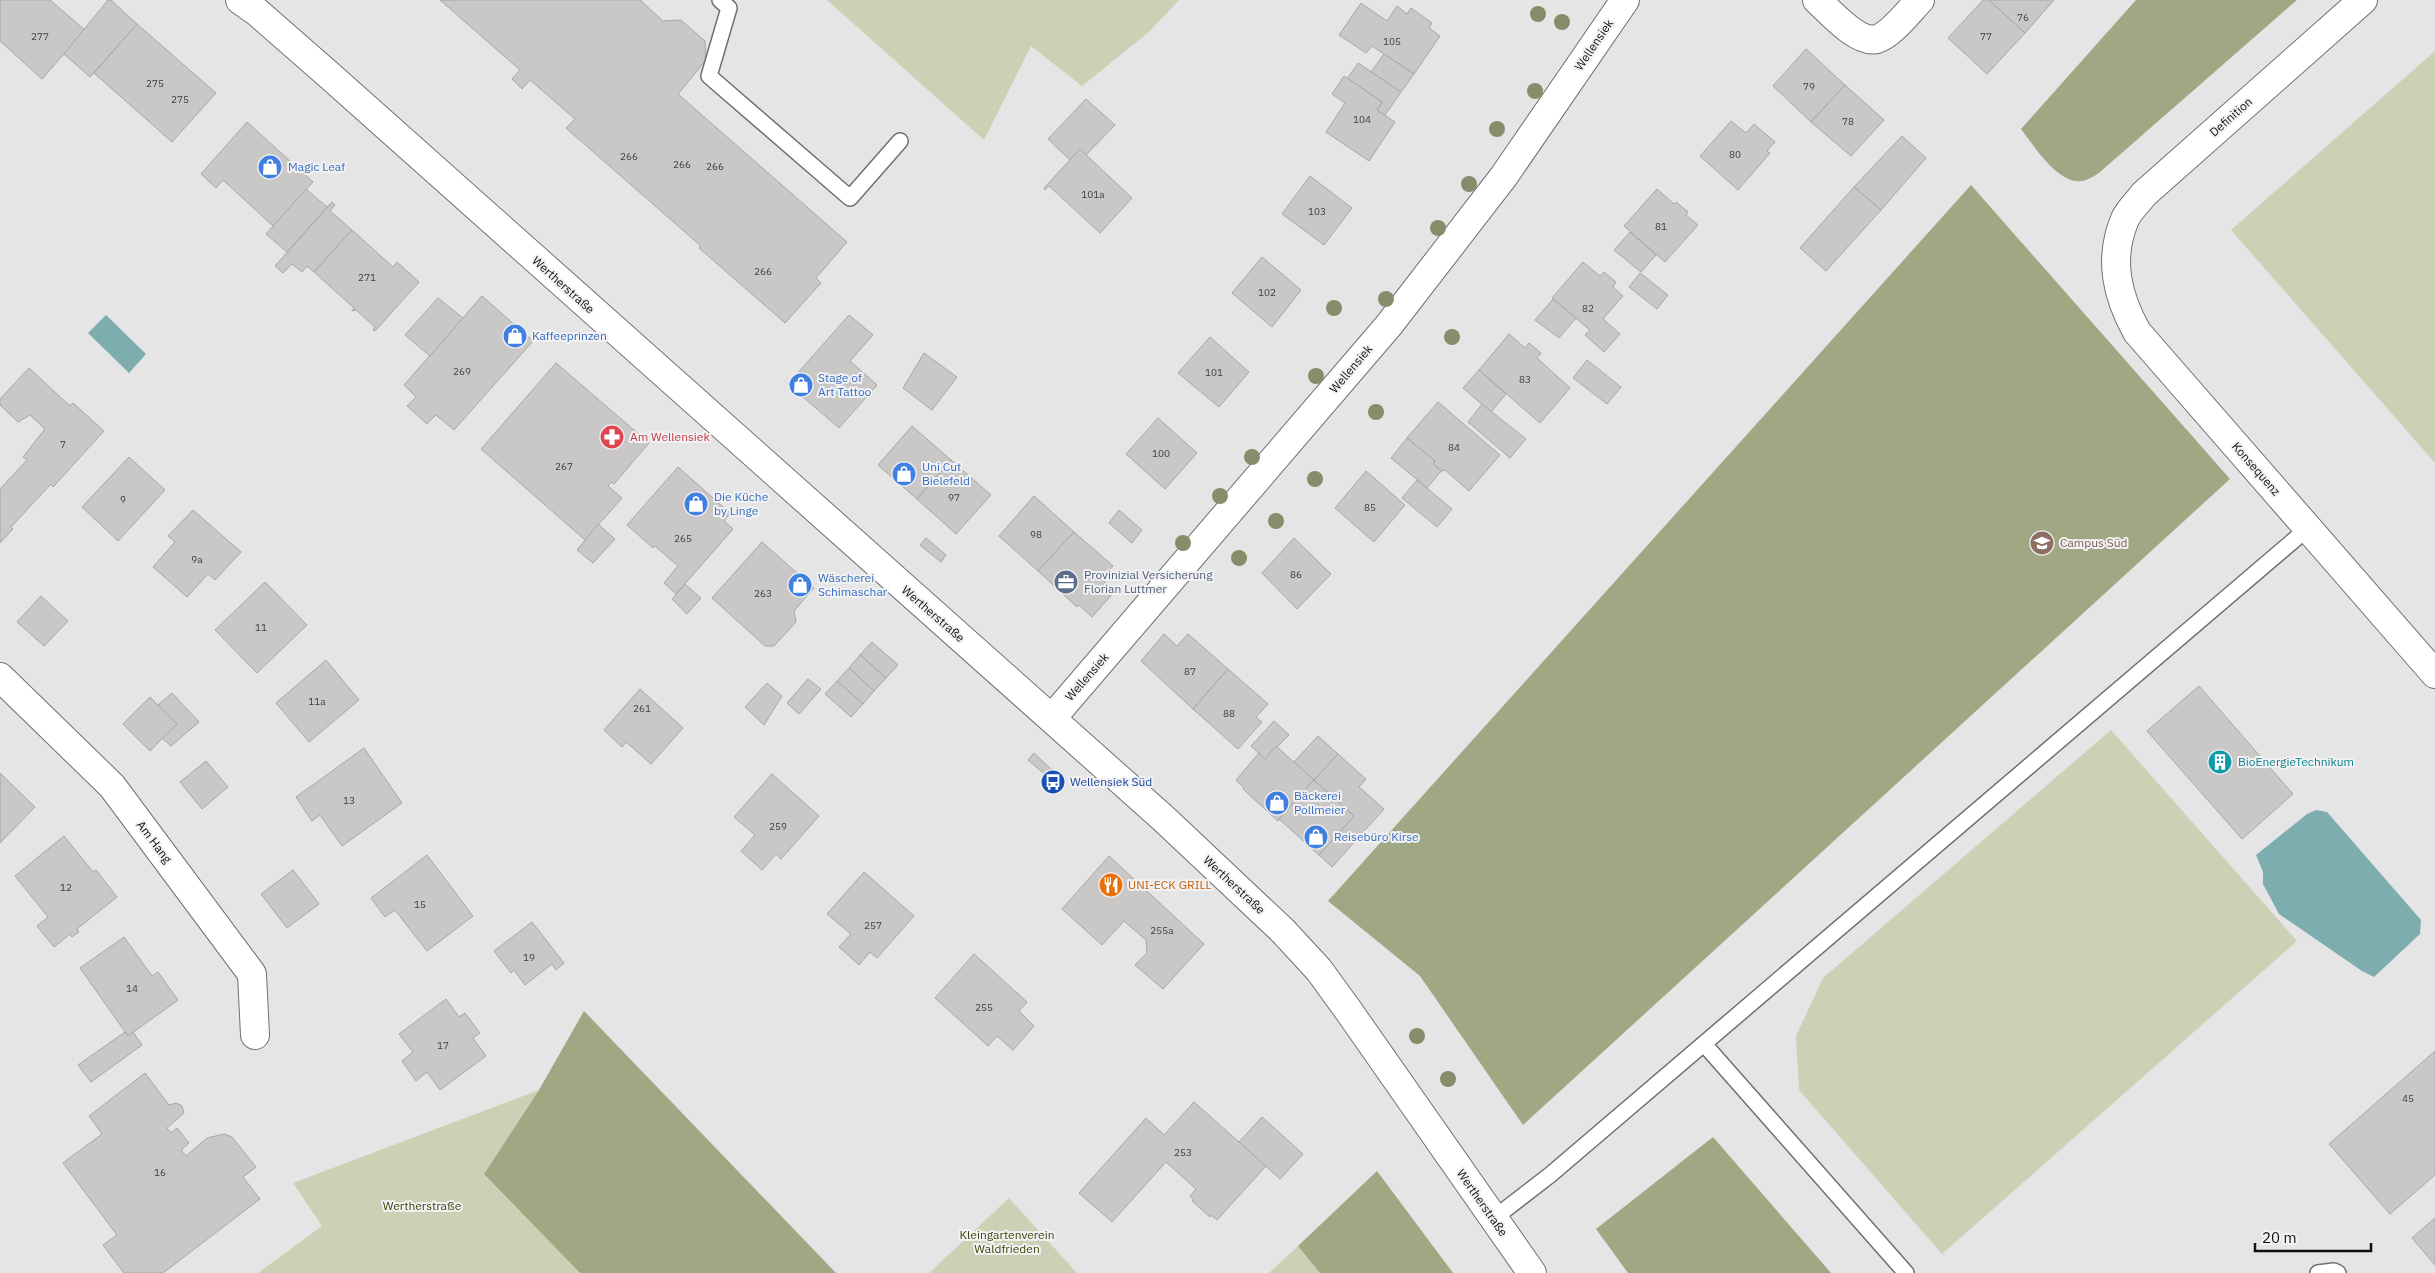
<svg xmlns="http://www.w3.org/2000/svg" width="2435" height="1273" viewBox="0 0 2435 1273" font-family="'IBM Plex Sans',sans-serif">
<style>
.green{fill:#cbd1b5}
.forest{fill:#9fa783}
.water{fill:#7dadaf}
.building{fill:#c9c8c7;stroke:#a8a7a6}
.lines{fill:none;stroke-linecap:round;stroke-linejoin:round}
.service-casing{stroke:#707071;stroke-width:18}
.minor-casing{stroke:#707071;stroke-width:30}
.secondary-casing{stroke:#707071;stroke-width:30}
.service{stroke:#fff;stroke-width:15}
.minor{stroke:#fff;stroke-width:28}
.secondary{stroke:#fff;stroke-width:28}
.tree{fill:#888c6a}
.labels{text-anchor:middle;stroke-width:4;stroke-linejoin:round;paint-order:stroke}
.number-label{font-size:10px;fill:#3e3e3e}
.street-label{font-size:12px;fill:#101010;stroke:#f2f2f4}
.shop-label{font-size:12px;fill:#366cbe;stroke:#f2f2f4;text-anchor:start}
.health-label{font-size:12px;fill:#be3a42;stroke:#f2f2f4;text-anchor:start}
.education-label{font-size:12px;fill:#785e54;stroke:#f2f2f4;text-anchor:start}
.service-label{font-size:12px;fill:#4e5e75;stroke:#f2f2f4;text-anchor:start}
.culture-label{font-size:12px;fill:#0d838f;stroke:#f2f2f4;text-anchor:start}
.transit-label{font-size:12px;fill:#164399;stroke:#f2f2f4;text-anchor:start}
.food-label{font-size:12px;fill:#c56008;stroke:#f2f2f4;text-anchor:start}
.park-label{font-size:12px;fill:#3b4405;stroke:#f2f2f4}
</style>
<rect width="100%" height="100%" fill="#e5e5e6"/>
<g class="green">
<polygon points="827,0 1179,0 1149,32 1082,86 1031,46 984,140"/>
<polygon points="2435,51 2435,463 2231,230"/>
<polygon points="2111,730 2297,941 1942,1254 1799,1090 1796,1036 1823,978"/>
<polygon points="539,1090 484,1174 580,1273 258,1273 322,1226 293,1183"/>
<polygon points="1009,1198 1077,1273 929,1273"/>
<polygon points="1298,1246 1320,1273 1269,1273"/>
</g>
<g class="forest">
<path d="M2136,0H2297L2100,172C2096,175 2091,178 2086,180C2061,189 2034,146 2021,129Z"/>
<polygon points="1971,185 2230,479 1523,1125 1420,976 1328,901"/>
<polygon points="584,1011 836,1273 580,1273 484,1174 539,1090"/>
<polygon points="1713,1137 1831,1273 1628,1273 1596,1229"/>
<polygon points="1377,1171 1453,1273 1320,1273 1298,1246"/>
</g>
<g class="water">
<polygon points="106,315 146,354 129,373 88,333"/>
<polygon points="2316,810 2327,812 2421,920 2420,934 2374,977 2362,971 2279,914 2263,884 2263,872 2256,855 2307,814"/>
</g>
<g class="building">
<polygon points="0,0 50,0 85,30 42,79 0,41"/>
<polygon points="108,0 111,0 137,24 90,77 64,54"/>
<polygon points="440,0 640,0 663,21 681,20 705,41 706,60 678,94 847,242 816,278 821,283 785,323 699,248 701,246 566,128 575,119 530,80 522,89 512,79 520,70"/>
<polygon points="1983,0 1989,0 2025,33 1987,74 1948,38"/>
<polygon points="1989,0 2054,0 2025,33"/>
<polygon points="1361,3 1387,21 1397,6 1407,14 1411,8 1432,23 1429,28 1440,36 1414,74 1372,46 1366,53 1339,35"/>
<polygon points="137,24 216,93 172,142 94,73"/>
<polygon points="1806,49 1845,85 1811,122 1773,86"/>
<polygon points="1384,54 1414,74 1401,92 1371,72"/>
<polygon points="1358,63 1401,92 1385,115 1377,110 1382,102 1347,79"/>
<polygon points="1344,76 1382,102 1377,110 1395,122 1369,161 1326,132 1345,103 1332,94"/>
<polygon points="1845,85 1884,120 1851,156 1811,122"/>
<polygon points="1086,99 1115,125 1086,155 1080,149 1070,160 1048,139"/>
<polygon points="1731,121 1746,133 1754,124 1775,142 1767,151 1770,153 1738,190 1700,156"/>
<polygon points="247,122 313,182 273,226 223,180 216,188 201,174"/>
<polygon points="1902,136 1926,158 1881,210 1854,187"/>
<polygon points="1080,149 1132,198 1100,233 1049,186 1045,190 1044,188"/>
<polygon points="1310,176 1352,208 1324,245 1282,214"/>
<polygon points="1854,187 1881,210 1826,271 1800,248"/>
<polygon points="306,189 327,207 332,202 287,252 266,234"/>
<polygon points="1657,189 1674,204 1676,202 1688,212 1686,215 1698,225 1665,262 1624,226"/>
<polygon points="332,202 335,205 330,211 352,230 314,272 307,266 302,272 292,264 283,273 275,266"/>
<polygon points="352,230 393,267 397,262 419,282 375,331 373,330 375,327 356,310 352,311 354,308 314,272"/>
<polygon points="1630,232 1656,255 1641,272 1614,250"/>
<polygon points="1262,257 1301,290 1272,327 1232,293"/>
<polygon points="1583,262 1600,276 1604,272 1616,282 1613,287 1623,296 1603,319 1620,334 1604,352 1585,335 1590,330 1552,298"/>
<polygon points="1640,273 1668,295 1657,309 1629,287"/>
<polygon points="482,296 533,341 454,430 436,415 427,424 407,406 416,397 404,385"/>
<polygon points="438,298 463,318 430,356 405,335"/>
<polygon points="1553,299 1576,318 1559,338 1535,320"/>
<polygon points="849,315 873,335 850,361 877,385 839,428 788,384"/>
<polygon points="1509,334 1525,348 1529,343 1541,353 1537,358 1570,388 1540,423 1479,370"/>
<polygon points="1210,337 1249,372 1219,407 1178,373"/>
<polygon points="924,353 957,377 932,410 903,388"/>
<polygon points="1587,360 1621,387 1607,404 1573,378"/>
<polygon points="556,363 649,443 614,484 611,482 608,486 622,498 585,540 481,449"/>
<polygon points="29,368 70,406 73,403 104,431 53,487 51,484 11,527 13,529 0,543 0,489 27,460 23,457 45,429 30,415 18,422 0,405 0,399"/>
<polygon points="1479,370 1506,394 1491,412 1463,388"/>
<polygon points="1438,402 1500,455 1469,491 1445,470 1441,471 1433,464 1435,461 1407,438"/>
<polygon points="1482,404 1526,439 1510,458 1468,422"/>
<polygon points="1158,418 1197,453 1165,489 1126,454"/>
<polygon points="912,426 951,460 917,499 878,465"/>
<polygon points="1407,438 1435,461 1433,464 1441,471 1427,488 1391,458"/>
<polygon points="129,457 165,490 118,541 82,507"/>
<polygon points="951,460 991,495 956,534 917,499"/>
<polygon points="678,467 730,513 724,521 733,529 676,594 664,583 678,566 655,546 653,548 627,525"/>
<polygon points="1366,471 1405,505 1374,542 1335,508"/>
<polygon points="1417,480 1452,509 1437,527 1402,498"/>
<polygon points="1034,496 1074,532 1038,571 999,536"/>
<polygon points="193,510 241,552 215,580 208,574 187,597 153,567 175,542 168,536"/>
<polygon points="1119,510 1142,530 1132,543 1109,523"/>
<polygon points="598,524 615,539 593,563 577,550"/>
<polygon points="1074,532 1113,566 1102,579 1115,591 1092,617 1079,605 1077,607 1038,571"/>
<polygon points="926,538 946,555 941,562 920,545"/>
<polygon points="1294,538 1331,574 1297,609 1262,573"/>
<polygon points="762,542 814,588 794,611 796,622 774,646 765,646 712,598"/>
<polygon points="265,582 307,625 257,673 215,630"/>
<polygon points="685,584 701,598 687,614 672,599"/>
<polygon points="41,596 68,621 44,646 17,622"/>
<polygon points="1164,634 1177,646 1188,634 1228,669 1193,709 1141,661"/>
<polygon points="872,642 898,665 886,678 860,655"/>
<polygon points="860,655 886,678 874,691 849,668"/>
<polygon points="326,660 359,700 309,742 276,703"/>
<polygon points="849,668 874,691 863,704 837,681"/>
<polygon points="1228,669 1268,704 1256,717 1262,722 1238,749 1193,709"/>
<polygon points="808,679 821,689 799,714 787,703"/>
<polygon points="837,681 863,704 851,717 825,694"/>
<polygon points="767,683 782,696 764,725 745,707"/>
<polygon points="2199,686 2293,794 2242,839 2147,731"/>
<polygon points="640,689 683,728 651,764 626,742 622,747 604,730"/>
<polygon points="172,693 199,722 171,746 162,738 177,724 158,705"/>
<polygon points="150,697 177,724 150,751 123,724"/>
<polygon points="1274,721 1289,735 1265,759 1251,746"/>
<polygon points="1318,736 1338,754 1314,780 1294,762"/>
<polygon points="1276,746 1314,780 1278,821 1243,789 1244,788 1236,780 1259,753 1265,759"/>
<polygon points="364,748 402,803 342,846 320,815 312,821 296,797"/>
<polygon points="1034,753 1053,771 1048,777 1028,760"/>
<polygon points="1338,754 1366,779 1359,787 1384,809 1332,867 1319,855 1354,816 1314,780"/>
<polygon points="206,761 228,787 202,809 180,782"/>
<polygon points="0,773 35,807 0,843"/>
<polygon points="772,774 819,816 781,859 776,854 762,870 741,851 755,835 734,817"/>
<polygon points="1314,780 1354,816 1319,855 1279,819"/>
<polygon points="64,836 93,872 96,870 117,897 77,929 79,932 72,937 70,934 54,947 37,926 48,917 15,876"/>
<polygon points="427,855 473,916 427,951 395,910 385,917 371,898"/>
<polygon points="1109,856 1204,944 1163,989 1135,965 1147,953 1146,940 1124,921 1102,945 1062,909"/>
<polygon points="293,870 319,904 287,928 261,894"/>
<polygon points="864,872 914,916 877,958 870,952 859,965 839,947 851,934 827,914"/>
<polygon points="532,922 564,963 556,970 552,964 525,985 514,970 511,973 494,951"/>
<polygon points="124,937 152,976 158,972 178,1000 128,1036 80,968"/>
<polygon points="974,954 1027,1002 1019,1011 1034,1026 1013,1050 997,1036 988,1046 935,998"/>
<polygon points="446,999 459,1017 465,1013 480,1033 473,1038 486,1056 440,1090 427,1072 416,1081 402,1061 413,1052 399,1034"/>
<polygon points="125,1032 128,1036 133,1032 142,1045 91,1082 78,1065"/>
<polygon points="2435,1051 2435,1175 2390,1214 2329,1144"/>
<polygon points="145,1073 169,1105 176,1103 182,1106 184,1113 167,1128 171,1133 177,1128 189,1143 181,1150 186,1156 207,1138 224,1134 232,1137 256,1167 243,1177 260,1199 163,1273 124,1273 103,1245 117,1235 63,1163 102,1134 89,1116"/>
<polygon points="1194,1102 1266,1166 1217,1220 1211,1215 1210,1217 1192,1201 1194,1200 1190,1196 1196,1189 1166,1162 1112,1222 1079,1193 1146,1118 1164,1135"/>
<polygon points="1262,1117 1303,1154 1280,1179 1239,1142"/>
<polygon points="2435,1218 2435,1265 2412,1238"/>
</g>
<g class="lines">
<defs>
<g id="service">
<polyline points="720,0 729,8 709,76 850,198 900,141"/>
<polyline points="1704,1044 1906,1273"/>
<polyline points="1493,1219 1550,1175 2307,529"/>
<polyline points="2318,1273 2334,1271 2338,1273"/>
</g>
<g id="minor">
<path d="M1817,0C1830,12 1858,44 1877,39C1891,35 1910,10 1920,0"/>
<path d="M2363,0L2144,194C2138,202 2129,210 2125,219C2108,259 2117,296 2137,332L2435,674"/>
<polyline points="0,677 112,786 252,974 255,1035"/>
<polyline points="1052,718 1389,325 1504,176 1625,0"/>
</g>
<polyline id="secondary" points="240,0 257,12 329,75 1163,818 1283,931 1319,970 1348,1010 1532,1273"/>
</defs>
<use href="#service" class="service-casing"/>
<use href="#minor" class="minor-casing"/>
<use href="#secondary" class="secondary-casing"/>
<use href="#service" class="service"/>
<use href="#minor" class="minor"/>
<use href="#secondary" class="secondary"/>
</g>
<g class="tree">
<circle cx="1538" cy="14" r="8"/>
<circle cx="1562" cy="22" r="8"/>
<circle cx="1535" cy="91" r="8"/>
<circle cx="1497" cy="129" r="8"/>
<circle cx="1469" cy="184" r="8"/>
<circle cx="1438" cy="228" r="8"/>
<circle cx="1386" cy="299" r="8"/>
<circle cx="1334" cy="308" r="8"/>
<circle cx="1452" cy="337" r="8"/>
<circle cx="1316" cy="376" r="8"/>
<circle cx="1376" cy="412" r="8"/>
<circle cx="1252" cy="457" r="8"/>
<circle cx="1315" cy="479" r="8"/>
<circle cx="1220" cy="496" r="8"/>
<circle cx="1276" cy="521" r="8"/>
<circle cx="1183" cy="543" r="8"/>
<circle cx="1239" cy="558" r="8"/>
<circle cx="1417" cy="1036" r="8"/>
<circle cx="1448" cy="1079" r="8"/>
</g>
<defs>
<symbol id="shop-disc" viewBox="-11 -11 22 22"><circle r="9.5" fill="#3f7fe0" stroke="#f2f2f4"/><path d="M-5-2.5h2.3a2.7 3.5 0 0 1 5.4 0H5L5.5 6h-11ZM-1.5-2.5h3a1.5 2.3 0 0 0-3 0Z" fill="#fff"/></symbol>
<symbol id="pharmacy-disc" viewBox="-11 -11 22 22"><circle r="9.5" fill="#e0444e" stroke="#f2f2f4"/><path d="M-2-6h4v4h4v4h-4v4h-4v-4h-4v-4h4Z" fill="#fff"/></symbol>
<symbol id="university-disc" viewBox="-11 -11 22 22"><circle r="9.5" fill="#8d6e63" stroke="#f2f2f4"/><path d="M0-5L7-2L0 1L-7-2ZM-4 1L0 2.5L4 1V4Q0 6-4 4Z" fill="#fff"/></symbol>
<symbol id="office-disc" viewBox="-11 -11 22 22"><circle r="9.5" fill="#5c6f8a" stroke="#f2f2f4"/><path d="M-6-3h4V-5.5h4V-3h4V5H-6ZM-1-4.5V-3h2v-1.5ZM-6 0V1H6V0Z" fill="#fff"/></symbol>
<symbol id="building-disc" viewBox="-11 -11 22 22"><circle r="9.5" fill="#0f9aa8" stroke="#f2f2f4"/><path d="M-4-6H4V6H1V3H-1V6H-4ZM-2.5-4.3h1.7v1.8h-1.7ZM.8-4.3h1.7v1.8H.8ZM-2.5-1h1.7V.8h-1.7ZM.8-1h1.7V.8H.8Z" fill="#fff"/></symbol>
<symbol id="bus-disc" viewBox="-11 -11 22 22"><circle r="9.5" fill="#1a4fb4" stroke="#f2f2f4"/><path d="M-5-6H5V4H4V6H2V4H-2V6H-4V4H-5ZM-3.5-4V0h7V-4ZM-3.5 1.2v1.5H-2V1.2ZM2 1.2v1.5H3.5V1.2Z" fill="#fff"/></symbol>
<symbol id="restaurant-disc" viewBox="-11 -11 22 22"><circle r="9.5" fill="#e8710a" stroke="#f2f2f4"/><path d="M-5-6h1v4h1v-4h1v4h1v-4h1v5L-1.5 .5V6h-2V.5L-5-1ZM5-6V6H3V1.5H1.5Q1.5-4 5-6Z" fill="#fff"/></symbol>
</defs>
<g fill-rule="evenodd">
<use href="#shop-disc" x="256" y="153" width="28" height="28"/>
<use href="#shop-disc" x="501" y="322" width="28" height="28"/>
<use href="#shop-disc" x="787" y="371" width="28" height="28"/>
<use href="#pharmacy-disc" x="598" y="423" width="28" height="28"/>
<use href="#shop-disc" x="890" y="460" width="28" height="28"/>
<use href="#shop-disc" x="682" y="490" width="28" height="28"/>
<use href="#university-disc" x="2028" y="529" width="28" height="28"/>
<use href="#office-disc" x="1052" y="568" width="28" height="28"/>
<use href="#shop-disc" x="786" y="571" width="28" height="28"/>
<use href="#building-disc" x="2206" y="748" width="28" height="28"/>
<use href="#bus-disc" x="1039" y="768" width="28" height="28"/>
<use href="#shop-disc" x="1263" y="789" width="28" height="28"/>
<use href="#shop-disc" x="1302" y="823" width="28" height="28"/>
<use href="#restaurant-disc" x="1097" y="871" width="28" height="28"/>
</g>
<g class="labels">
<g class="number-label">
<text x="2023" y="21">76</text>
<text x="40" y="40">277</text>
<text x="1986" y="40">77</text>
<text x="1392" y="45">105</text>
<text x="155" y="87">275</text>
<text x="1809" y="90">79</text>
<text x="180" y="103">275</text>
<text x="1362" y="123">104</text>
<text x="1848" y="125">78</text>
<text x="1735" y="158">80</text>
<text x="629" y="160">266</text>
<text x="682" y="168">266</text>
<text x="715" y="170">266</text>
<text x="1093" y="198">101a</text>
<text x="1317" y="215">103</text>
<text x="1661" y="230">81</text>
<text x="763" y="275">266</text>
<text x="367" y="281">271</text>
<text x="1267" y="296">102</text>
<text x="1588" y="312">82</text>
<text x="462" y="375">269</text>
<text x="1214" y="376">101</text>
<text x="1525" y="383">83</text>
<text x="63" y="448">7</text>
<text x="1454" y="451">84</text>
<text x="1161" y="457">100</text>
<text x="564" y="470">267</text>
<text x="954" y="501">97</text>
<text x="123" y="503">9</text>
<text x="1370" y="511">85</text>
<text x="1036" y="538">98</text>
<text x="683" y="542">265</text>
<text x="197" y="563">9a</text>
<text x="1296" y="578">86</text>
<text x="763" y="597">263</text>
<text x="261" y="631">11</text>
<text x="1190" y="675">87</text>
<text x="317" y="705">11a</text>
<text x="642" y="712">261</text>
<text x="1229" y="717">88</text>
<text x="349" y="804">13</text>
<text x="778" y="830">259</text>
<text x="66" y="891">12</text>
<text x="420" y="908">15</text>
<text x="873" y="929">257</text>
<text x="1162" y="934">255a</text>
<text x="529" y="961">19</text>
<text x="132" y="992">14</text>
<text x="984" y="1011">255</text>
<text x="443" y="1049">17</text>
<text x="2408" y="1102">45</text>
<text x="1183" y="1156">253</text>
<text x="160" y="1176">16</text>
</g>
<g class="street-label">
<text transform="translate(1594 45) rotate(-56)" y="4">Wellensiek</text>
<text transform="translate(2231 117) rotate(-42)" y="4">Definition</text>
<text transform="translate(563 285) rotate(42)" y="4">Wertherstraße</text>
<text transform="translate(1351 369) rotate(-50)" y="4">Wellensiek</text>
<text transform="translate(2256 469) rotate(49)" y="4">Konsequenz</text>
<text transform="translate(933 614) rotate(41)" y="4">Wertherstraße</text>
<text transform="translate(1087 677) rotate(-49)" y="4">Wellensiek</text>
<text transform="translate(154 842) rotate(53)" y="4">Am Hang</text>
<text transform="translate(1234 885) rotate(43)" y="4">Wertherstraße</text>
<text transform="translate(1482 1203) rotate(55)" y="4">Wertherstraße</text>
</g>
<g class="shop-label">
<text x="288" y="171">Magic Leaf</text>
<text x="532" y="340">Kaffeeprinzen</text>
<text x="818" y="382">Stage of<tspan x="818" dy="14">Art Tattoo</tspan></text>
<text x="922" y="471">Uni Cut<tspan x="922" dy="14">Bielefeld</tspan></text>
<text x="714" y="501">Die Küche<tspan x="714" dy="14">by Linge</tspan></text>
<text x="818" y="582">Wäscherei<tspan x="818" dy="14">Schimaschar</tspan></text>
<text x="1294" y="800">Bäckerei<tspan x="1294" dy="14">Pollmeier</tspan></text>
<text x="1334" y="841">Reisebüro Kirse</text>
</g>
<g class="health-label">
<text x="630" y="441">Am Wellensiek</text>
</g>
<g class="education-label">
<text x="2060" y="547">Campus Süd</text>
</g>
<g class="service-label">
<text x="1084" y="579">Provinizial Versicherung<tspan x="1084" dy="14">Florian Luttmer</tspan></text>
</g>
<g class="culture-label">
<text x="2238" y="766">BioEnergieTechnikum</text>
</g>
<g class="transit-label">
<text x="1070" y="786">Wellensiek Süd</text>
</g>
<g class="food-label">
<text x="1128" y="889">UNI-ECK GRILL</text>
</g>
<g class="park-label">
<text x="422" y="1210">Wertherstraße</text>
<text x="1007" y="1239">Kleingartenverein<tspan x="1007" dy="14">Waldfrieden</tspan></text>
</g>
</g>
<path d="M2255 1243v8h116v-8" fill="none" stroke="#101010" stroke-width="2.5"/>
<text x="2262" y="1243" font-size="15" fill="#101010" stroke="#f2f2f4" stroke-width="4" paint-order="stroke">20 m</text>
</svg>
